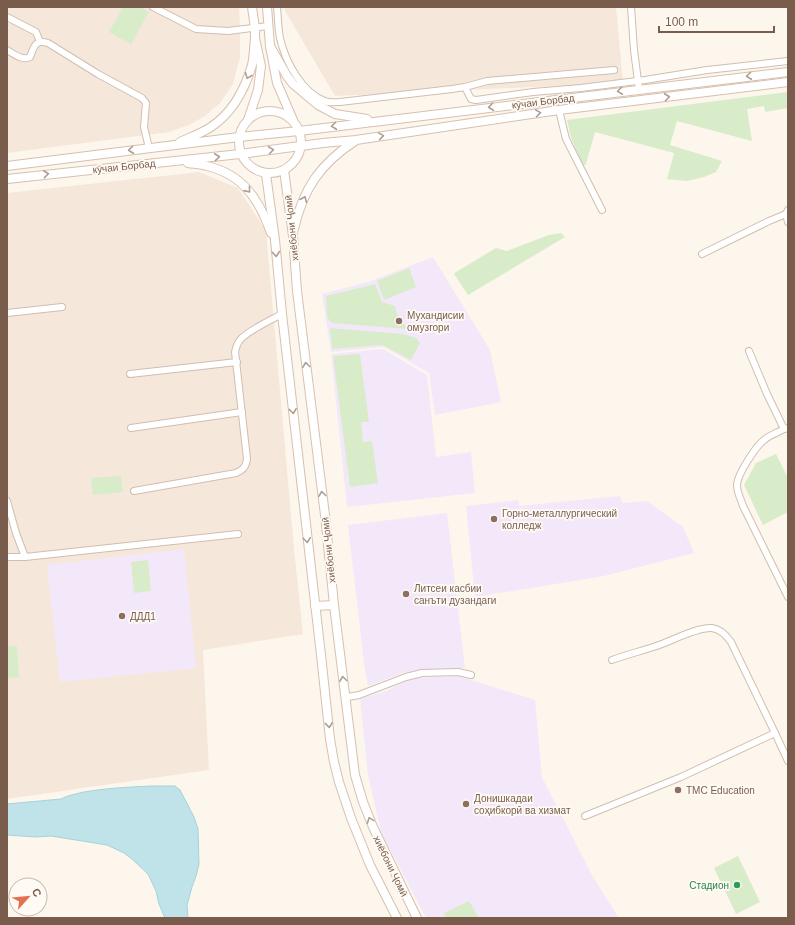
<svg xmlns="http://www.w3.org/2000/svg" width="795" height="925" viewBox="0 0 795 925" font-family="Arial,sans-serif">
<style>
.residential{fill:#f5e8da}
.education{fill:#f3e8fa}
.green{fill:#d8ecc9}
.water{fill:#bfe3e8;stroke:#a5d3da}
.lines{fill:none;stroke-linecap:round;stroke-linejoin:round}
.street-casing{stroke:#d1beb0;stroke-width:8}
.secondary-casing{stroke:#d6c0b0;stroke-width:10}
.street{stroke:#fff;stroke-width:6}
.secondary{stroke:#fff;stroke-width:8}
.oneway{stroke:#af9d94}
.education-dot{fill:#8d6e63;stroke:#fffaf3;stroke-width:1.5}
.leisure-dot{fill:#2e9e5b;stroke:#fffaf3;stroke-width:1.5}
.labels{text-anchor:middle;stroke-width:3.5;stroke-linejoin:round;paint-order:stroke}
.street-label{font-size:10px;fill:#7a5c4d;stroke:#fffaf3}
.education-label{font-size:10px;fill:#785e54;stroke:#fffaf3;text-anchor:start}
.leisure-label{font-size:10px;fill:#27864d;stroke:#fffaf3;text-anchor:end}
</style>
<rect width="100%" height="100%" fill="#fdf6ec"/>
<g class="residential">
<polygon points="7,7 239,7 240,27 240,57 233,84 220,103 205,116 189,125 169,132 7,153"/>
<polygon points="284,7 616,7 623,83 335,96 285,11"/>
<polygon points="199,172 238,188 266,231 294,549 303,634 203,650 209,770 7,799 7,193"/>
</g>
<g class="education">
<polygon points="433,257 490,350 501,402 435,415 429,373 384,347 331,352 322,294 371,281"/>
<polygon points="383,349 427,375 436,457 471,452 475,493 347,507 331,354"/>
<polygon points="620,496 622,503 647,501 683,527 694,553 604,576 475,597 466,506 518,500 519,506"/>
<polygon points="447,513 465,668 421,670 403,673 368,686 364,663 348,525"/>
<polygon points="184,549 196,668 60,682 47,565"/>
<polygon points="458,676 535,700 542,777 593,877 619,918 426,918 381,832 368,775 360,699 386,691 413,678"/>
</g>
<g class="green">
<polygon points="123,7 140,7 149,12 131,44 109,32"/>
<polygon points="788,92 788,108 765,112 764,106 747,109 752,141 677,121 670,145 722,161 716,172 704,177 687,181 667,179 674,153 595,132 586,164 583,166 571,138 567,120"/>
<polygon points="561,233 565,237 468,295 454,274 456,272 496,248 507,251 549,235"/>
<polygon points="409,268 416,287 384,300 377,281"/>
<polygon points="375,284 382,302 395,306 397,314 407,329 332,323 327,317 326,296"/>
<polygon points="330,328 403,334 416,338 420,343 411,360 382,345 332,349"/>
<polygon points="360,354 369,422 361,422 363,442 372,441 378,483 350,487 333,356"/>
<polygon points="776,454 788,478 788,512 763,525 744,485 756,463"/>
<polygon points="121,476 123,492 93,495 91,478"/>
<polygon points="148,560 151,591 134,593 131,562"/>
<polygon points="17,646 19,677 7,678 7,647"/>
<polygon points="738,856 760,902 736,914 714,868"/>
<polygon points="469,901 479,918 446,918 444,913"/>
</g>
<path class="water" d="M152,786H175L180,790L194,817L198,829L199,864L196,876L192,887L187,905L188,918H165L159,904L156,891L148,874L132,859L124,853L107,845L51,836L36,837L7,835V804L61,799C68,795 76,794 84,792C107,788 130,787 152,786Z"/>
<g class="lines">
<defs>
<g id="street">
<polyline points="153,7 196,29 228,31 268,26"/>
<path d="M277,7C278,17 278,28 280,38C285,61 302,93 325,101C329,103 335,102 340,102L452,89L465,87L487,81L614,70"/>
<polyline points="631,7 634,50 639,89"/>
<polyline points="7,17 36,32 40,42"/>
<path d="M7,50C14,54 22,61 30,57C34,47 35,39 48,43L98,74L142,98L146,103L144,127L149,148"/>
<polyline points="465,87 471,99 476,100 533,92 581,88 645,80 707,70 788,61"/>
<polyline points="559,110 566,139 602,210"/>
<polyline points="788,210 786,214 788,222"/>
<polyline points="702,254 769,221 786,214"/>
<polyline points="7,313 62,307"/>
<polyline points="749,351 767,394 784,429 788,428"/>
<polyline points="130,374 237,362"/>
<polyline points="131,428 242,412"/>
<path d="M784,429C777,433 770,435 764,440C756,446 737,475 737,485C737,493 741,499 743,506L788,597"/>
<path d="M134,491L236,473C243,470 246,467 247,459L235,352C236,348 237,343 240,340C247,331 271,320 282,314"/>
<polyline points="7,501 16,533 25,557"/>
<polyline points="7,557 25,557 238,534"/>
<path d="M612,660C628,654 646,650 662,644C675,639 698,627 712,628C720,629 726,635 731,642L775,733"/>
<polyline points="348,697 359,695 406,677 422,673 458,672 471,675"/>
<polyline points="585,816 681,777 775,733 788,761"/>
</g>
<g id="secondary">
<polyline points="267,7 270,46 277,83 293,120"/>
<polyline points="270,46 287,76 293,84 318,105 335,114 367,119"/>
<circle cx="270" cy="142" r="31"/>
<polyline points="248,120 258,90 261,66 255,38 255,28 252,7"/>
<path d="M180,142C191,137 202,133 211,127C232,113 245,89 252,65C254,57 254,47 255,38"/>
<path d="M188,163C194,164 201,164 207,166C228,171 245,183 256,201C263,211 267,222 271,233"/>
<polyline points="7,166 239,137 299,131 788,72"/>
<polyline points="284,170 293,236 297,291 325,515 334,605 355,775 363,802 373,827 417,918"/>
<polyline points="266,174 275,240 282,314 321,655 330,739 334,762 339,782 351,818 370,865 397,918"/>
<polyline points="7,179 240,154 323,143 356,140 559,110 788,82"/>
<path d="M294,229C303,189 320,164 355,141"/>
<polyline points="315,606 334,605"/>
</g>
</defs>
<use href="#street" class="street-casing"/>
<use href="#secondary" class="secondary-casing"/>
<use href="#street" class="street"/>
<use href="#secondary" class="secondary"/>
</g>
<defs><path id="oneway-chevron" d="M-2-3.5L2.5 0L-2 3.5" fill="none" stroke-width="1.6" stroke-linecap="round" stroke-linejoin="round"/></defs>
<g class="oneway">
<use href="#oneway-chevron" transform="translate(248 76) rotate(112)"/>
<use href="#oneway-chevron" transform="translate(749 76) rotate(173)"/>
<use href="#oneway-chevron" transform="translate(620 91) rotate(173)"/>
<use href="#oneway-chevron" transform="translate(667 97) rotate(-7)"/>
<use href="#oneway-chevron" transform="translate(491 107) rotate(173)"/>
<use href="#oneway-chevron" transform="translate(538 113) rotate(-8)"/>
<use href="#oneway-chevron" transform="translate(334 126) rotate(173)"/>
<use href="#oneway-chevron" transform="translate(381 136) rotate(-9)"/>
<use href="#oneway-chevron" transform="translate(131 150) rotate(173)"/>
<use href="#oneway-chevron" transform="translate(271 150) rotate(-8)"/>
<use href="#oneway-chevron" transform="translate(217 157) rotate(-6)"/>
<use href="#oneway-chevron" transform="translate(46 174) rotate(-6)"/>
<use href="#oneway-chevron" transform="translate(248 190) rotate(51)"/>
<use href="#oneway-chevron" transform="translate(304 199) rotate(-67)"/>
<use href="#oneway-chevron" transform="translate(276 254) rotate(85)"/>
<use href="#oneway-chevron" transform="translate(306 365) rotate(-97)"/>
<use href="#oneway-chevron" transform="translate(293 411) rotate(83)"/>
<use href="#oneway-chevron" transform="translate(322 494) rotate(-97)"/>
<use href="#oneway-chevron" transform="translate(307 540) rotate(83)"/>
<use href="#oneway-chevron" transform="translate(343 679) rotate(-97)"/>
<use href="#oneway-chevron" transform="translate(329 725) rotate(84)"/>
<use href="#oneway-chevron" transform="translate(370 820) rotate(-111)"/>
</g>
<g class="education-dot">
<circle cx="399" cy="321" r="4"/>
<circle cx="494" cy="519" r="4"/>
<circle cx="406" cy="594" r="4"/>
<circle cx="122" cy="616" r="4"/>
<circle cx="678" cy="790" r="4"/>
<circle cx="466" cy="804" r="4"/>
</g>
<circle class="leisure-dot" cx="737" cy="885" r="4"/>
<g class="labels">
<g class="street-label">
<text transform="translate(543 101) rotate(-7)" y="4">кӯчаи Борбад</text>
<text transform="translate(124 166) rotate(-6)" y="4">кӯчаи Борбад</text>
<text transform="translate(291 228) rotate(-96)" y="4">хиёбони Ҷомӣ</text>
<text transform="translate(328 550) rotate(-96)" y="4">хиёбони Ҷомӣ</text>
<text transform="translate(391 866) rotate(64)" y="4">хиёбони Ҷомӣ</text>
</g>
<g class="education-label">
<text x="407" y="319">Мухандисии<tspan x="407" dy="12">омузгори</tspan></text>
<text x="502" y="517">Горно-металлургический<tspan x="502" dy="12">колледж</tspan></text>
<text x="414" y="592">Литсеи касбии<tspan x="414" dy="12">санъти дузандаги</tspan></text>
<text x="130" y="620">ДДД1</text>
<text x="686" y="794">TMC Education</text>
<text x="474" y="802">Донишкадаи<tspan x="474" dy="12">соҳибкорӣ ва хизмат</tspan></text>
</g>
<g class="leisure-label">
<text x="729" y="889">Стадион</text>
</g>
</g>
<rect width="795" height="925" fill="none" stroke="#7a5c4d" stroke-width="16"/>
<g transform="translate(28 897) rotate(63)"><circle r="19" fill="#fffaf3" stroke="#cabbb1"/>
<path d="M0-3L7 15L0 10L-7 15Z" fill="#e76f51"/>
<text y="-6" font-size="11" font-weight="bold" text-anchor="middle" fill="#7a5c4d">С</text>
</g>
<path d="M659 26v6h115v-6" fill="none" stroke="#7a5c4d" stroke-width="2"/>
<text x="665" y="26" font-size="12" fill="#7a5c4d" stroke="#fffaf3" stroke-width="3" paint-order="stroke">100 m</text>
</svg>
